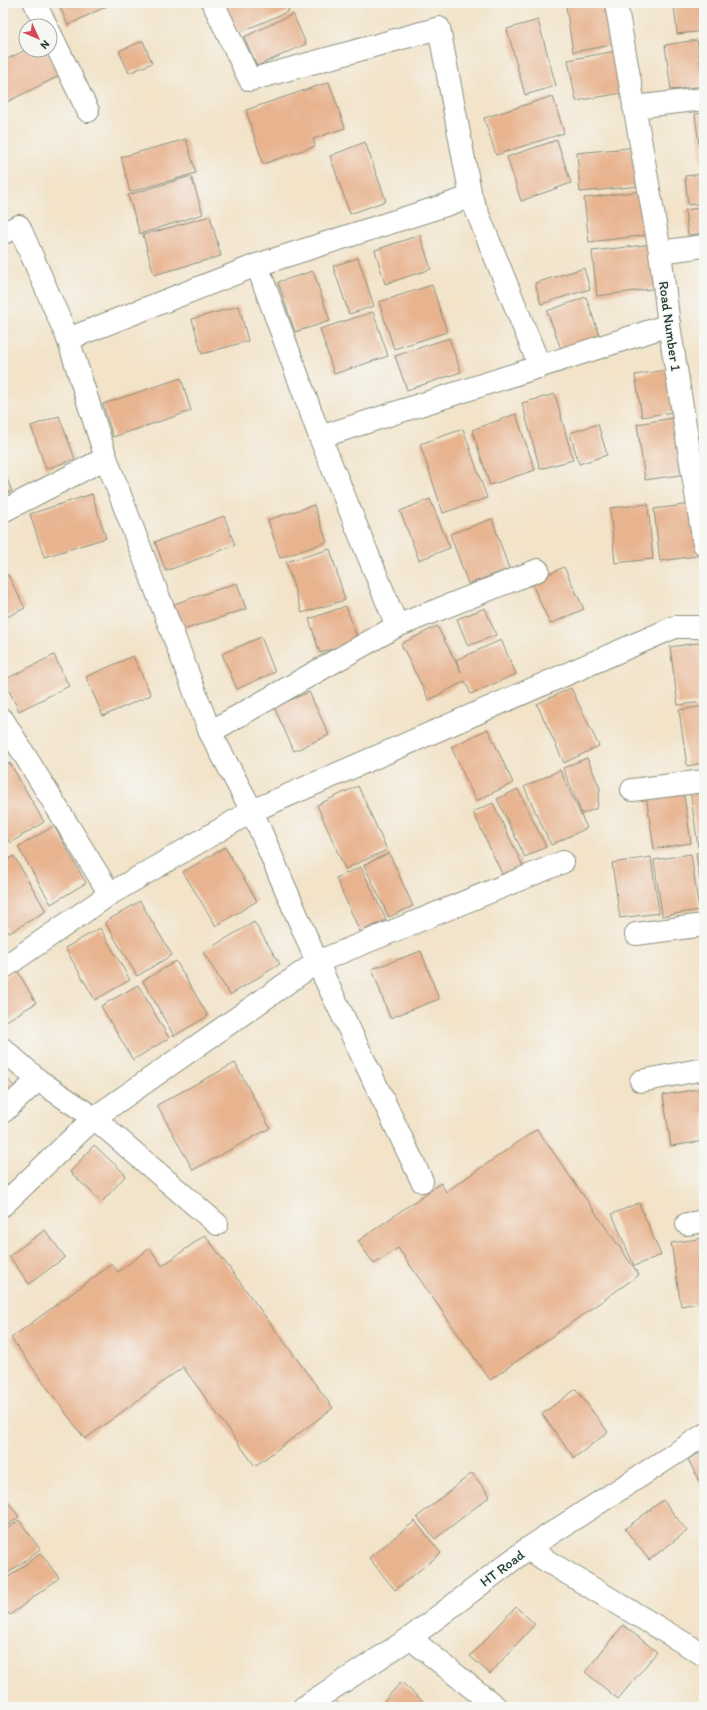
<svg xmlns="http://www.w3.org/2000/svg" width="707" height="1710" viewBox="0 0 707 1710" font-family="Itim,sans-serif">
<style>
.building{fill:#e8b490}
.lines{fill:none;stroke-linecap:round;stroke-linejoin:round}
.minor-casing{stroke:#88907e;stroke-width:24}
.minor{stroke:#fff;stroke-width:22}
.labels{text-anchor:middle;stroke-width:3;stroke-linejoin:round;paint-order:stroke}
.street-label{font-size:14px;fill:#1f3d34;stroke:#f6f6f2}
</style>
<rect width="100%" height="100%" fill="#f6f6f2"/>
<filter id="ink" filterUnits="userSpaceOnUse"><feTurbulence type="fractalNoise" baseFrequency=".025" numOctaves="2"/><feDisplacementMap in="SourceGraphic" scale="8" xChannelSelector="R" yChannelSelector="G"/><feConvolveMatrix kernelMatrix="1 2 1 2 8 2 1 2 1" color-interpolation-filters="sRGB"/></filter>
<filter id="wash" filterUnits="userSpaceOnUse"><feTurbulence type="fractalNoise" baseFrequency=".012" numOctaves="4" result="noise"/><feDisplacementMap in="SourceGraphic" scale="16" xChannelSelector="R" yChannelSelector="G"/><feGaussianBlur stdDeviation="0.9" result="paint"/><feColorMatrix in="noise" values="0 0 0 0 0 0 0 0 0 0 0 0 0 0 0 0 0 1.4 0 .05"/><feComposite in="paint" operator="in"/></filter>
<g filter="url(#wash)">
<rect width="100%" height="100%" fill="#f2e3c9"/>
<g id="blocks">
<g class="building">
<polygon points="58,3 113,3 68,25"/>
<polygon points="227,3 285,3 289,11 238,33 225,4"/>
<polygon points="581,3 611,3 617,44 573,52 566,6"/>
<polygon points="674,3 704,3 704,31 677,34"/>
<polygon points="293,14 306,44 257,66 244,37"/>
<polygon points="538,20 556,86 525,95 507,29"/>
<polygon points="697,40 703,86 671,90 665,45"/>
<polygon points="704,40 704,61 703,61 700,41"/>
<polygon points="143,41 152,63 129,73 119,51"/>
<polygon points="26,50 46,50 59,76 7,102 3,95 3,61"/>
<polygon points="621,50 628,92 576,101 568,60"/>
<polygon points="329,82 345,128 313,139 315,146 263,164 246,110"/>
<polygon points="553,96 564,133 496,155 484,118"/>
<polygon points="704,113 704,168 702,168 695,114"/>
<polygon points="186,139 196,173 130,192 121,157"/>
<polygon points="557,140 571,183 521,201 507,157"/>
<polygon points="365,142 386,201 350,214 330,156"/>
<polygon points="637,147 641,186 580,192 577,153"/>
<polygon points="704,174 704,203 688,205 685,176"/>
<polygon points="191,176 203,214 140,234 128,195"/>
<polygon points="643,191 648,235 589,242 584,198"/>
<polygon points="704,207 704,233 688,235 685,210"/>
<polygon points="210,216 221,256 154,275 143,235"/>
<polygon points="420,235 431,269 385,284 375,250"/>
<polygon points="654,244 659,288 597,296 592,251"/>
<polygon points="358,258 374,306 349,314 333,266"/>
<polygon points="584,268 590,289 541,304 535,283"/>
<polygon points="313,271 330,321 295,332 278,282"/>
<polygon points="432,285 447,332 394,349 379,302"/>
<polygon points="586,297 601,340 563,354 547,311"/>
<polygon points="239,306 248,341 202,354 192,319"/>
<polygon points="373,312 388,356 334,374 320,329"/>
<polygon points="449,338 461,372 407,390 395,356"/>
<polygon points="671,369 678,411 642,417 635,375"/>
<polygon points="181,378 191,411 113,437 103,404"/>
<polygon points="555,394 573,460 540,469 522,403"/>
<polygon points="516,414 535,470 490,485 472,430"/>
<polygon points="59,416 75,459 46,469 31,426"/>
<polygon points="678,417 686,474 645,480 637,424"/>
<polygon points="598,424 607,455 579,464 570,433"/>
<polygon points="463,429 487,498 443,513 420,444"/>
<polygon points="3,470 12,491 3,495"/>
<polygon points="92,494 106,538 44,557 30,514"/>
<polygon points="430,499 450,548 419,560 400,511"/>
<polygon points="648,504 653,559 615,563 610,508"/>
<polygon points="691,504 697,556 660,561 654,509"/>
<polygon points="314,505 327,542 280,558 268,520"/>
<polygon points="224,516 235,545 166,571 155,542"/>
<polygon points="492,519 509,569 468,584 450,534"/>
<polygon points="330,549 345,600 302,613 286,562"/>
<polygon points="564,567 584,609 550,624 531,582"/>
<polygon points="8,575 25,608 3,619 3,578"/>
<polygon points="237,583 246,609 180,631 171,605"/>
<polygon points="346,606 358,640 320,653 309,619"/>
<polygon points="485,608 496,635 468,646 457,619"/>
<polygon points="437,626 461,672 456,660 501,640 516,674 471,694 465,681 429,700 401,644"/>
<polygon points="261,637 275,672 237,689 222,654"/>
<polygon points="704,642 704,702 678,705 670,647"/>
<polygon points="54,655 69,686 19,711 4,680"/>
<polygon points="133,656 151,695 103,716 86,677"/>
<polygon points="571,688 599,746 564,763 537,704"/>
<polygon points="309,692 329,735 294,751 274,707"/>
<polygon points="704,706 704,763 687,766 679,710"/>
<polygon points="488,729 513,783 476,801 451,747"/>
<polygon points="587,758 600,788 597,808 582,814 563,768"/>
<polygon points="10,763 44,822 10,843 3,831 3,767"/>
<polygon points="560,770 587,828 551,845 524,787"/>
<polygon points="358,786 387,850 345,869 317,805"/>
<polygon points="704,788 704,846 698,847 690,790"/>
<polygon points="518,789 546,847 525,857 497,799"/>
<polygon points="683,789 691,843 654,849 646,795"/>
<polygon points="493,803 523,866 503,876 473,812"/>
<polygon points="54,826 86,883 51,904 18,847"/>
<polygon points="225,847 257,901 216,926 183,872"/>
<polygon points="704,852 704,901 703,901 696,853"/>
<polygon points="389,853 413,906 389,917 364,865"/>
<polygon points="691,854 699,910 662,916 654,860"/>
<polygon points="14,856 46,911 9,933 3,923 3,862"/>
<polygon points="651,857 659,913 620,918 612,863"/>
<polygon points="361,867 386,920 360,932 336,878"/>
<polygon points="140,901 172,955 137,976 105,922"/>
<polygon points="254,922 280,964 230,995 203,952"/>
<polygon points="100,928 130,980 95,1000 65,948"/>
<polygon points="421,951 439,999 390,1018 372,969"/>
<polygon points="176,961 208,1016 174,1036 143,981"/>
<polygon points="17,970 36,1003 3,1023 3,979"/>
<polygon points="138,985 169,1038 133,1060 101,1006"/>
<polygon points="235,1063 270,1128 193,1170 157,1105"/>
<polygon points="3,1074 16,1089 3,1101"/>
<polygon points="704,1088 704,1141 671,1146 663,1095"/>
<polygon points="537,1129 639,1275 490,1380 398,1248 374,1264 358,1241 441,1183 446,1192"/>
<polygon points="94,1145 126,1175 102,1202 70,1172"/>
<polygon points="639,1203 661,1255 634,1266 612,1214"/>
<polygon points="45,1230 65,1257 29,1284 9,1256"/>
<polygon points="205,1235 333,1408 255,1466 183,1367 85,1439 11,1338 112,1264 118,1272 150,1248 162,1266"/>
<polygon points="704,1238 704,1302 681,1306 671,1243"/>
<polygon points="576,1389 608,1432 574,1458 542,1414"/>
<polygon points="704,1451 704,1491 688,1459"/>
<polygon points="472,1473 490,1496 435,1539 417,1517"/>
<polygon points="3,1495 19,1517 3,1529"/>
<polygon points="663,1500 687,1531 649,1560 625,1529"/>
<polygon points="19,1520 40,1549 3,1577 3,1532"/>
<polygon points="415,1521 441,1553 395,1590 369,1558"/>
<polygon points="41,1553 59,1578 10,1615 3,1606 3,1581"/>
<polygon points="516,1607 535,1624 490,1674 470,1656"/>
<polygon points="623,1625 657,1652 618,1699 585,1672"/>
<polygon points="401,1682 425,1703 422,1707 379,1707"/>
<polygon points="328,1695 343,1707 319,1707"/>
</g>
</g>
</g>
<g filter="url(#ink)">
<use href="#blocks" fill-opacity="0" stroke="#88907e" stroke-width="1"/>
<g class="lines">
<defs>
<g id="minor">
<polyline points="35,3 46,26"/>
<polyline points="213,3 250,80 439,28 471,197 540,367"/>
<polyline points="616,3 660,252 669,325 704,544"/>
<polyline points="50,33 88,111"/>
<polyline points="634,107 704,99"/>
<polyline points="3,233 19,226 68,339 106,458 210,732 252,811 317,962 422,1181"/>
<polyline points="660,252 704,246"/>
<polyline points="257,265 320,437 397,626"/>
<polyline points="68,339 257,265 471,197"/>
<polyline points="320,437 669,325"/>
<polyline points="3,511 106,458"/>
<polyline points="3,720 110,894"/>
<polyline points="210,732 397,626 538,570"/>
<polyline points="632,790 704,781"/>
<polyline points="636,934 704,925"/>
<polyline points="3,968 110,894 252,811 675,627 704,627"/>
<polyline points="3,1049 38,1080 94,1118 217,1224"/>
<polyline points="641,1081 704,1069"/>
<polyline points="3,1112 38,1080"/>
<polyline points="3,1205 94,1118 317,962 563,862"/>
<polyline points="687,1224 704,1221"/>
<polyline points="527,1549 704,1655"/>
<polyline points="410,1638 496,1707"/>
<polyline points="304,1707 410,1638 527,1549 704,1435"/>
</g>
</defs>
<use href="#minor" class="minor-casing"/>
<use href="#minor" class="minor"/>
</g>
</g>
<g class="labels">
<g class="street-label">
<text transform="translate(670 326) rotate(82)" y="5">Road Number 1</text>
<text transform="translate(502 1568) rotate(-37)" y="5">HT Road</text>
</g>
</g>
<rect width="707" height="1710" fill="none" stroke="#f6f6f2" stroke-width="16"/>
<g transform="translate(38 38) rotate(134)"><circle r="19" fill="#f6f6f2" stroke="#a0aca6"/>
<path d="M0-3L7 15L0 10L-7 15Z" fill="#d1495b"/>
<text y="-6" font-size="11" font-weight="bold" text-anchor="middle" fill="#1f3d34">N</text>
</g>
</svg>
